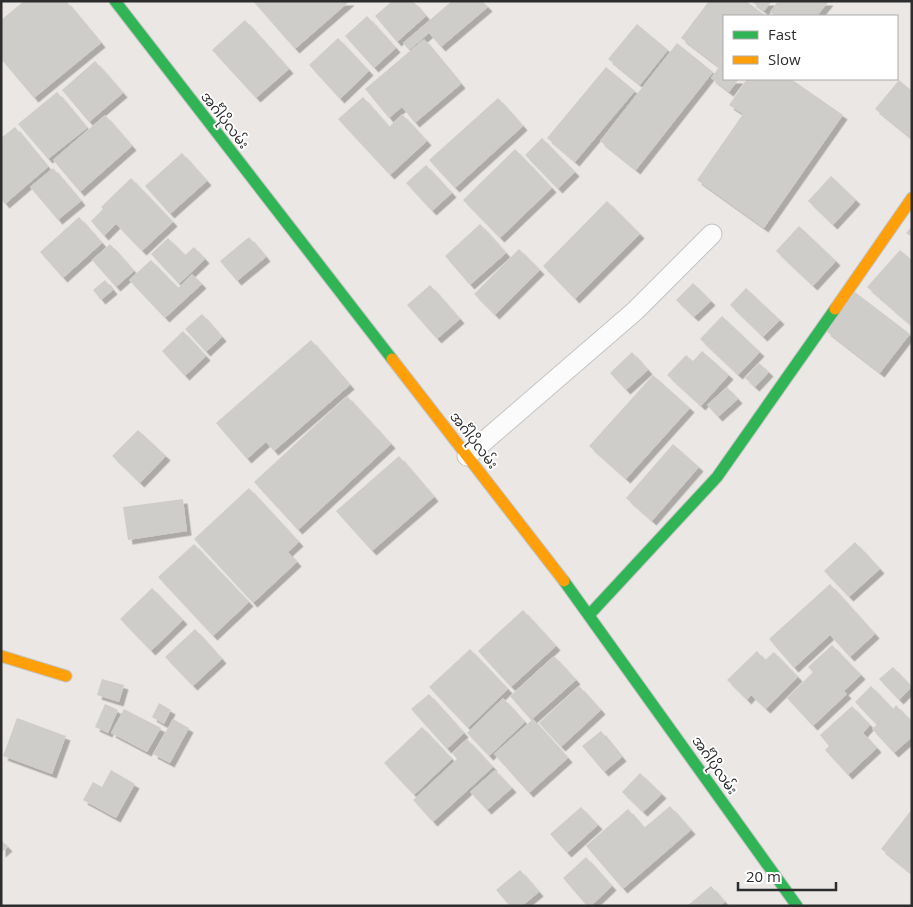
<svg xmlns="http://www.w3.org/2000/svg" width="913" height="907" viewBox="0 0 913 907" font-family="'Open Sans','Noto Sans Myanmar',sans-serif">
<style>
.building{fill:#cfcdca;filter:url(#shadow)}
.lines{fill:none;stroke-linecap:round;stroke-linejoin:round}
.lane-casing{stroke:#c4c4c4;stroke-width:21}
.fast-casing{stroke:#c4c4c4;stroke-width:13}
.slow-casing{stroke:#c4c4c4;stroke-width:13}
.lane{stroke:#fcfbfb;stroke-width:19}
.fast{stroke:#30b455;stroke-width:11}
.slow{stroke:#ff9f0a;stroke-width:11}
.labels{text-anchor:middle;stroke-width:4;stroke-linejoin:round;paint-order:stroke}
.street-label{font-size:14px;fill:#2d2d2d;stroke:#fff}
</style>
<defs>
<filter id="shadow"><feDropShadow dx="4.5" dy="4.5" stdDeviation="0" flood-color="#0004"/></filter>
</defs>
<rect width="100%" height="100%" fill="#eae7e4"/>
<g class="building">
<polygon points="24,1 66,1 101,43 34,98 1,59 1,20"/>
<polygon points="253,1 350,1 295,49"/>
<polygon points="392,1 413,1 426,16 397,42 375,16"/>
<polygon points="452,1 482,1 488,7 441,47 429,33 409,50 403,43"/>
<polygon points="709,1 746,1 766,16 724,16 724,79 739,79 729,92 711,78 719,67 681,38"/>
<polygon points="751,1 772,1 764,11"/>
<polygon points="778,1 829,1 817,16 775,16 770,12"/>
<polygon points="367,16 396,48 374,68 345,36"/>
<polygon points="245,20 289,69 256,98 212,50"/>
<polygon points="637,24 668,50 640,85 608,59"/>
<polygon points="338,38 369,71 340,99 309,65"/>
<polygon points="424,39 461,84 415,123 402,107 389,118 365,89"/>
<polygon points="677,43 713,72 636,170 600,141"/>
<polygon points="95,61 123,93 89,122 62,90"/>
<polygon points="606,67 635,91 575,162 547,138"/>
<polygon points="747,79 791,79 843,115 764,228 697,180 743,114 729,105"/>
<polygon points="899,80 912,91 912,139 875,109"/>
<polygon points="57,92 87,128 48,159 18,124"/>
<polygon points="363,97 389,127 402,114 427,141 390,175 338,119"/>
<polygon points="498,98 523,126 455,188 429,160"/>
<polygon points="105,115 132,146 80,192 53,160"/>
<polygon points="15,127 48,167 5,204 1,199 1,138"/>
<polygon points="542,138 575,172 558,189 525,155"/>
<polygon points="515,149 552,188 500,238 463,200"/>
<polygon points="182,153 207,181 170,214 145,186"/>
<polygon points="426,165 452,193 432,211 406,183"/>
<polygon points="53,168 81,201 58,220 30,187"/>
<polygon points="831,176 856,200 833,225 808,201"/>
<polygon points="131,178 173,222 142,251 116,224 104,236 91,221 103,209 101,207"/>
<polygon points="607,201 640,234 575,299 543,266"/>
<polygon points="79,217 102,243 63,278 40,252"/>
<polygon points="480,224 506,253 470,285 445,256"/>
<polygon points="799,226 836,261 813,286 776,251"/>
<polygon points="912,226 912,237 906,233"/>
<polygon points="249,237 266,257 237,281 220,261"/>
<polygon points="168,238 185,255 194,247 205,259 179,284 151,254"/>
<polygon points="110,244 134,271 116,287 92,260"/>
<polygon points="519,249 540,270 495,315 474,294"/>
<polygon points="900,250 912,260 912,326 867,287"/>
<polygon points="151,260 178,288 192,274 202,284 165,318 129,280"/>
<polygon points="105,280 113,290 101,300 93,290"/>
<polygon points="693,283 711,301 694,317 676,300"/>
<polygon points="430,285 460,319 437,339 407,305"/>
<polygon points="746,288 780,320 763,337 730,305"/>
<polygon points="855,292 910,334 880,373 826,331"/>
<polygon points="202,314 222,337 206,352 185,329"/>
<polygon points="722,316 760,352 738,375 700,339"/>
<polygon points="183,331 206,356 185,376 162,351"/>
<polygon points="311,340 350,385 274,451 266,442 247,459 216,423"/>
<polygon points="702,351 729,375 701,406 667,375 686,355 693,361"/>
<polygon points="632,352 648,370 626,390 610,373"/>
<polygon points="759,363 769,372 755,387 745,378"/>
<polygon points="653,375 690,408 626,479 589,446"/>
<polygon points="727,387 738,399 718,417 707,405"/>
<polygon points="347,396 391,444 298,530 254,482"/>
<polygon points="138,430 166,456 140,483 112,456"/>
<polygon points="673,444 699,467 652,521 626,498"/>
<polygon points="399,456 434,497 372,551 336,511"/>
<polygon points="249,488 299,542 288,552 297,562 253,603 194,539"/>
<polygon points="183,499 187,531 128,540 123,507"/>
<polygon points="855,542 880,569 849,597 824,571"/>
<polygon points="194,544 249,602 213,636 158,577"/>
<polygon points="830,584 875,634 850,657 830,635 794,668 769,639"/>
<polygon points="152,588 183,620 151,651 120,619"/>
<polygon points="523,610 556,646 511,687 478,651"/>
<polygon points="195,629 222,659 193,686 165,657"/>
<polygon points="832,645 861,675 844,691 847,694 813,726 787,698 813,672 808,667"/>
<polygon points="470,649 508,689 468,728 429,687"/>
<polygon points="757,651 765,660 774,652 798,677 766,709 751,695 747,700 727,680"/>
<polygon points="554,656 576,680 531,720 510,696"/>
<polygon points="893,667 912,687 899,700 879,679"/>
<polygon points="102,679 124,685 119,702 97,695"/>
<polygon points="579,686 601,710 561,747 539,723"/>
<polygon points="871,686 893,709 896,705 912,722 912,737 894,753 872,729 889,713 876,724 855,702"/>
<polygon points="429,694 464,733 447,749 411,709"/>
<polygon points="503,698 525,722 489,756 467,733"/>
<polygon points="159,703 171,710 164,724 152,717"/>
<polygon points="105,704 118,710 108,733 95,727"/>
<polygon points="852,706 870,725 863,733 877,748 848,775 825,750 829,746 820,735"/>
<polygon points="124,709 161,728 147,752 111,733"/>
<polygon points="17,718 66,736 52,774 3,756"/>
<polygon points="173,719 189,728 170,763 153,754"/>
<polygon points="533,719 568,758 529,793 494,754"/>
<polygon points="422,727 452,759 414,795 384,763"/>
<polygon points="601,731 622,757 604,772 582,746"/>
<polygon points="467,739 493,767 433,822 413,800 457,759 452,753"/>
<polygon points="111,770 135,784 116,818 83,800 93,782 102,787"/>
<polygon points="495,770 512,788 487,810 470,792"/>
<polygon points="640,773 662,794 643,812 622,792"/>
<polygon points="670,806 691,830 623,889 586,846 628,809 644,828"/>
<polygon points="581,807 598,825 567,853 550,834"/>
<polygon points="912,809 912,874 881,849"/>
<polygon points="1,840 8,847 1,853"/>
<polygon points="586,857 612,886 591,906 587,906 563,878"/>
<polygon points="520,870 539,892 522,906 510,906 496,890"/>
<polygon points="711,886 725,902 720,906 687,906"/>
</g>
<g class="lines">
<defs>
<polyline id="lane" points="467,456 635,311 712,234"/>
<g id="fast">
<polyline points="115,1 392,359"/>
<polyline points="564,581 797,906"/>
<polyline points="590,614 717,477 835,309"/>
</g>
<g id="slow">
<polyline points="835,309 912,198"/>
<polyline points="392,359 564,581"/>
<polyline points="1,656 66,676"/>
</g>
</defs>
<use href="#lane" class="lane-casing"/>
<use href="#fast" class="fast-casing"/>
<use href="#slow" class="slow-casing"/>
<use href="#lane" class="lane"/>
<use href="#fast" class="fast"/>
<use href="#slow" class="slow"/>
</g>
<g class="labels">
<g class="street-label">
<text transform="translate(225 120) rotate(52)" y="5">အင်္ဂါပိုလမ်း</text>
<text transform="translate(474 440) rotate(52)" y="5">အင်္ဂါပိုလမ်း</text>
<text transform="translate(715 765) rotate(55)" y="5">အင်္ဂါပိုလမ်း</text>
</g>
</g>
<rect width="913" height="907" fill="none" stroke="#2d2d2d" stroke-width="5"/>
<rect x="723" y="15" width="175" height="65" fill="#ffffff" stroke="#ababab"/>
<rect x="733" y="31" width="25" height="8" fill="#30b455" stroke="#ababab"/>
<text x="768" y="40" font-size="15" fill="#2d2d2d">Fast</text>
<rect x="733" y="56" width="25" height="8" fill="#ff9f0a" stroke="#ababab"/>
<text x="768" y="65" font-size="15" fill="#2d2d2d">Slow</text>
<path d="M738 882v8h98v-8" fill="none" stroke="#2d2d2d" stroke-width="2.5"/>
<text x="746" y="882" font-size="15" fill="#2d2d2d" stroke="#ffffff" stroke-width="4" paint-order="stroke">20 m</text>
</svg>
